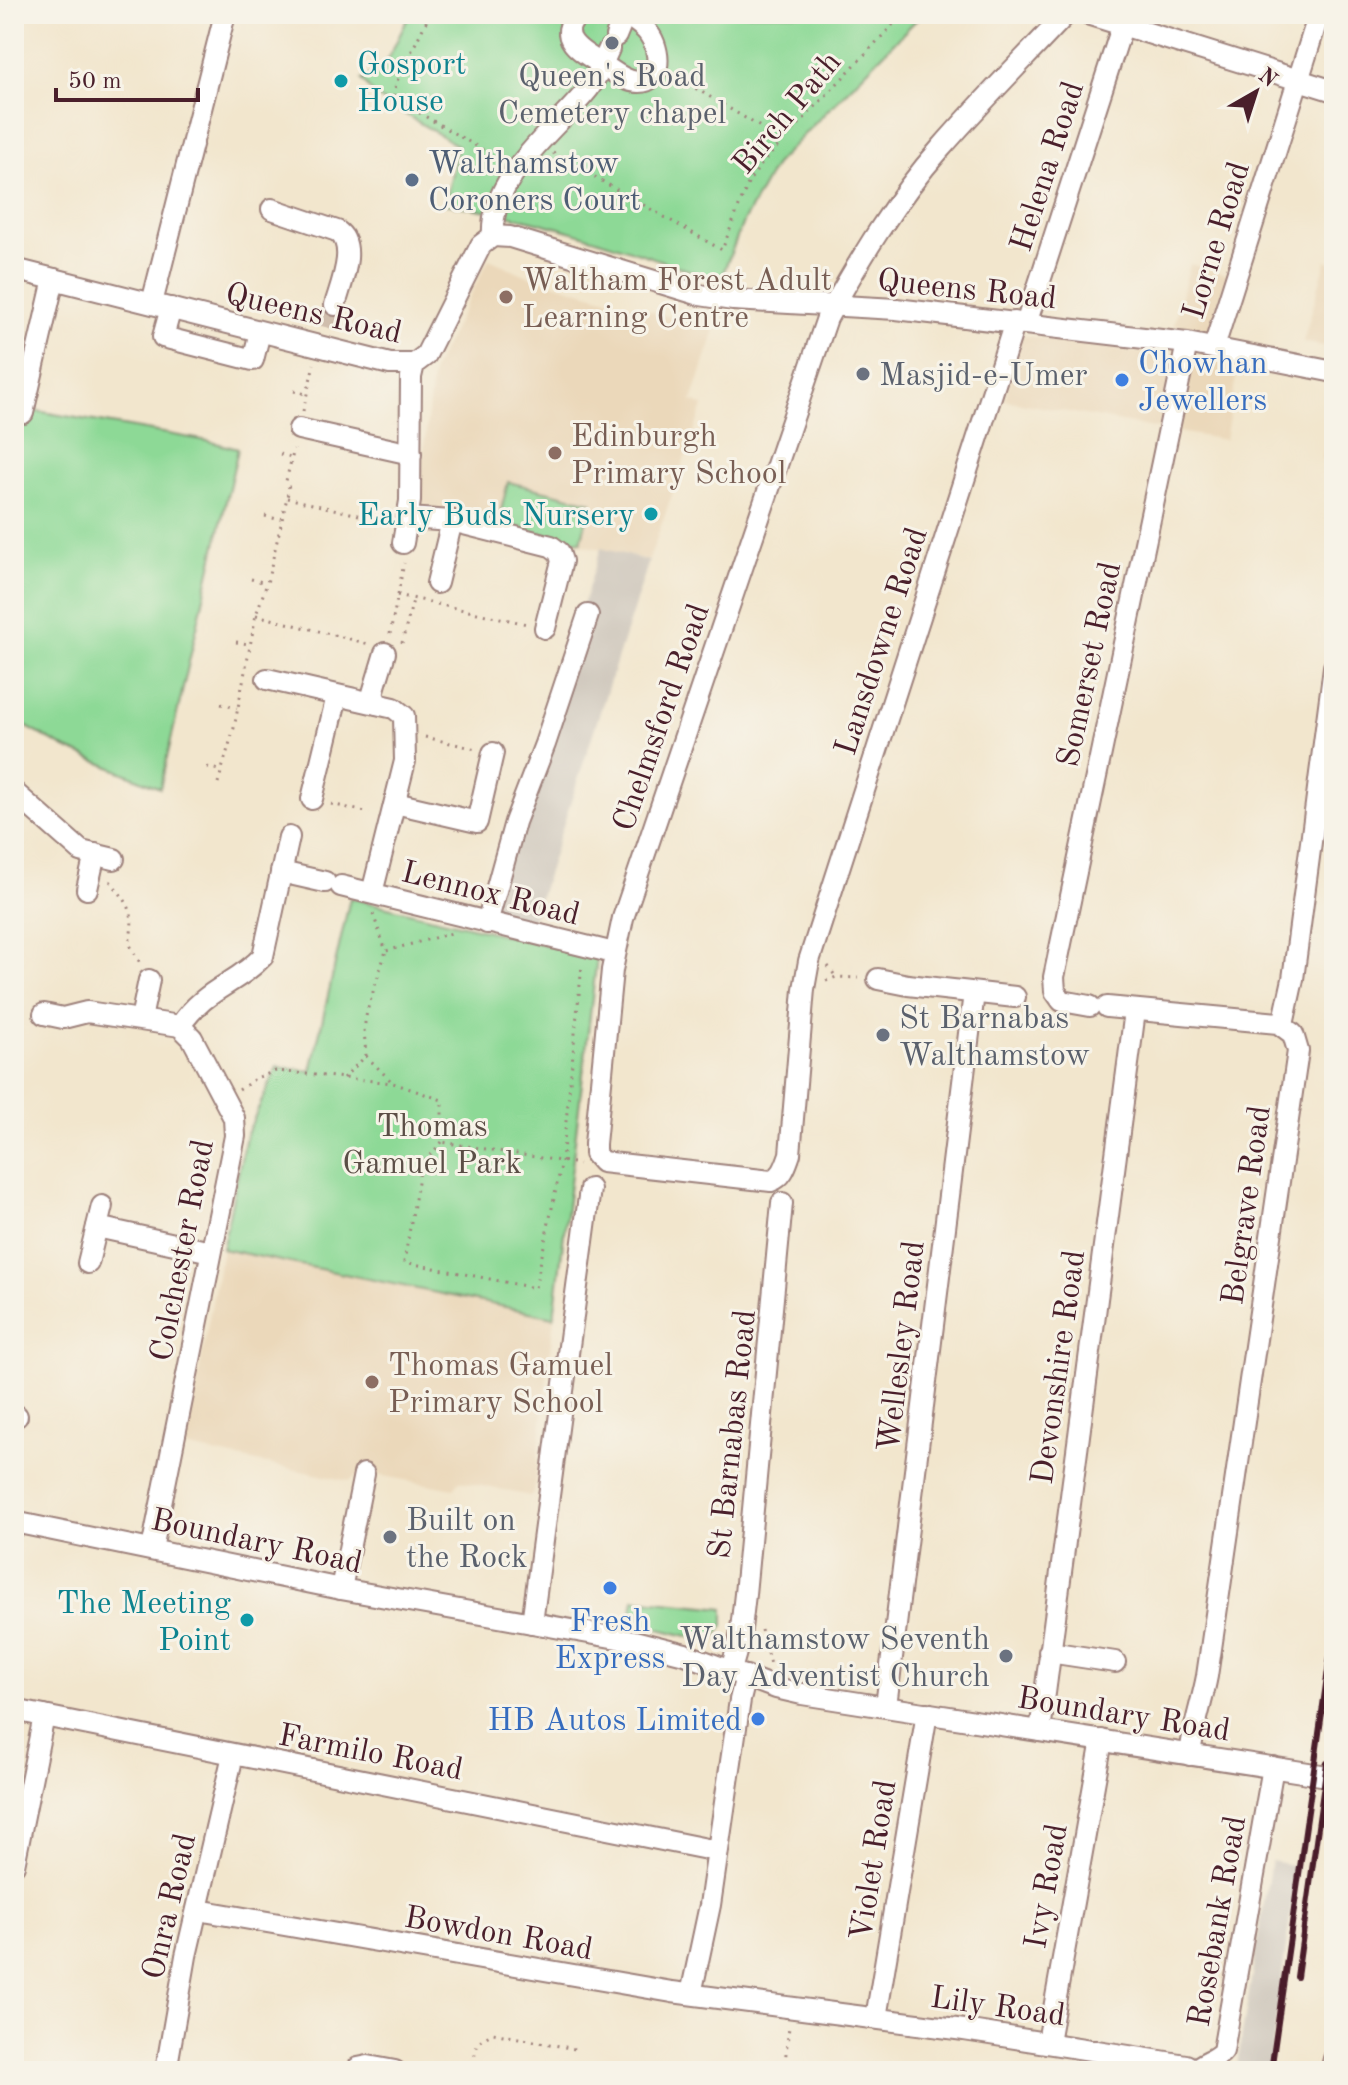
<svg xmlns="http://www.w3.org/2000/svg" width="1348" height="2085" viewBox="0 0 1348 2085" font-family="'Old Standard TT',serif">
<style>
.built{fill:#ebd8ba}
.industrial{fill:#cbc3b8}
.green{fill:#8dd996;stroke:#6c7c60;stroke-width:2}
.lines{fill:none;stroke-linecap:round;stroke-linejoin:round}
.minor-tunnel{stroke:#d0bead;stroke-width:20;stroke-dasharray:20 10;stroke-linecap:butt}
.minor-casing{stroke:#9e827c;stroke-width:24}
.path{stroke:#9e827c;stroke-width:3;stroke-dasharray:2 6;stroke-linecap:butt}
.minor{stroke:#fff;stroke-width:20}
.rail{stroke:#4a1f2b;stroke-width:6}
.worship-dot{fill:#6b7280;stroke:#f7f3e8;stroke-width:3}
.culture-dot{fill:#0f9aa8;stroke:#f7f3e8;stroke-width:3}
.service-dot{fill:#5c6f8a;stroke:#f7f3e8;stroke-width:3}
.education-dot{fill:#8d6e63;stroke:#f7f3e8;stroke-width:3}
.shop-dot{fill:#3f7fe0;stroke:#f7f3e8;stroke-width:3}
.labels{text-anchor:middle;stroke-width:6;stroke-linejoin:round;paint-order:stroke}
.culture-label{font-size:32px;fill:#0d838f;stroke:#f7f3e8;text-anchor:end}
.worship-label{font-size:32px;fill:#5b616d;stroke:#f7f3e8;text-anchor:start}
.street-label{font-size:32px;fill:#4a1f2b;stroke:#f7f3e8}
.service-label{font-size:32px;fill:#4e5e75;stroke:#f7f3e8;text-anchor:start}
.education-label{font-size:32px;fill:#785e54;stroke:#f7f3e8;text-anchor:start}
.shop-label{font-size:32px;fill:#366cbe;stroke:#f7f3e8;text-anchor:start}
.park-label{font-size:32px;fill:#5b4e46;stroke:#f7f3e8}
</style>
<rect width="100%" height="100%" fill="#f7f3e8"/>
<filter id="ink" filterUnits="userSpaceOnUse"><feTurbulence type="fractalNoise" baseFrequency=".0125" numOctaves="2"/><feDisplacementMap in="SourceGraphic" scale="16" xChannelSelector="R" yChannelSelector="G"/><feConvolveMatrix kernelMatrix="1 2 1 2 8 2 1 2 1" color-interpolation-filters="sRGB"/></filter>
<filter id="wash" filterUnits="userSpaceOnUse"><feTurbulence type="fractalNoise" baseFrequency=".006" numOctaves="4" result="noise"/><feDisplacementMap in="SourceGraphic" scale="32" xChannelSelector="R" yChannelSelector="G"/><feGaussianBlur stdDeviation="1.8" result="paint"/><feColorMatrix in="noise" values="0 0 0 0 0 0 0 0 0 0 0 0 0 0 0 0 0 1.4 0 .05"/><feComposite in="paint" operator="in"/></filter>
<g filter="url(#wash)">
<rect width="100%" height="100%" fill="#f2e6cd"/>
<g class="built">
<polygon points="489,259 528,276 715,330 692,401 703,406 649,560 430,510 418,501 433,370"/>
<polygon points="1326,261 1334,263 1334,348 1303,342"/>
<polygon points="1190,264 1227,275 1210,332 1174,324"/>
<polygon points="1021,335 1173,357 1159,429 1005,400"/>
<polygon points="1193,359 1238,366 1225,440 1178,432"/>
<polygon points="1334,400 1334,462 1322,459"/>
<polygon points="222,1249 554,1317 534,1491 530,1496 459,1481 454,1489 373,1474 361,1473 349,1481 185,1447"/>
</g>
<g class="industrial">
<polygon points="601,548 649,561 531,924 485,914"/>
<polygon points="1271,1861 1297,1866 1269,2071 1236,2071"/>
</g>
<g class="green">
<path d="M410,14H922L776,163L743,222L720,281C631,250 539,216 445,204L458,146L375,96L362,80L385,65Z"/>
<polygon points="14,407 208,441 238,449 160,788 67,749 14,720"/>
<polygon points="508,482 591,502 581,542 498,523"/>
<polygon points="350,898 597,957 554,1317 222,1249 246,1136 277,1067 311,1071"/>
<polygon points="634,1599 724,1608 724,1626 713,1639 704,1640 646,1626 639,1618 640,1613 632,1611"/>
</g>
</g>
<g filter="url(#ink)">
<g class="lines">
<polyline class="minor-tunnel" points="329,328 335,305"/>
<defs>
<g id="minor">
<path d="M580,14C551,37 586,55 605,66C614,72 626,82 638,82C664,83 660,48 649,34C644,26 633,20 625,14"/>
<polyline points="1087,14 1334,91"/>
<polyline points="616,36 625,14"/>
<path d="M272,209L337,231C358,245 341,284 335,305"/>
<path d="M493,236C489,177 556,130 589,88C598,76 603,62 609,49"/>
<polyline points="14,269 390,364 414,364 426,355 481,245 493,236 510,237 700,295 733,300 896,309 1187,343 1334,372"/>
<polyline points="152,303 225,14"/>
<polyline points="171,308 163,337 253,360 260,332"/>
<path d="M1015,322L809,961L804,989L790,1154C786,1165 783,1177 771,1181L602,1162L595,1154V1144L612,970L623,918L827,318C860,259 895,200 940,149C980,103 1024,59 1066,14"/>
<polyline points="1026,324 1122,27"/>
<polyline points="1214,347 1319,14"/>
<polyline points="23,413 54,279"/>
<polyline points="299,429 411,454"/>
<polyline points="408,518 452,521 551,546 559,552 562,561 545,628"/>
<polyline points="403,543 410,501 411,377 414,364"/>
<polyline points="437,583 452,521"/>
<polyline points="267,679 394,708 404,716 405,761 372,893"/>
<polyline points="377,704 373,693 385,653"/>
<polyline points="14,792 81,851 114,859"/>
<polyline points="312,799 337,696"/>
<polyline points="395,803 477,822 493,753"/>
<polyline points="281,872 325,882"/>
<polyline points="341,886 614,953"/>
<polyline points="87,889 95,854"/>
<polyline points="487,923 515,822 545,744 588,615"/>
<polyline points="878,979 908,985 1015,997"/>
<polyline points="1090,1006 1062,1001 1055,991 1054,977 1187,343"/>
<path d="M1107,1007L1278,1023L1293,1034L1298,1051L1207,1676C1202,1703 1193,1727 1190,1755"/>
<polyline points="44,1014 63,1018 87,1012 180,1026"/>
<polyline points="141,1019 149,980"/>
<polyline points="1283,1025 1293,979 1334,667"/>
<polyline points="97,1227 211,1252"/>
<polyline points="88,1263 102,1206"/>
<polyline points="14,1415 17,1416"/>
<polyline points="14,1522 341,1589 634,1641 685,1654 776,1688 802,1694 1334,1777"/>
<path d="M152,1549L235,1136L234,1118L192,1038L180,1026C205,988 236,985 263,956L289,837"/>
<polyline points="341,1589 364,1474"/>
<polyline points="532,1623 590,1189"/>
<polyline points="1049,1652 1115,1662"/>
<polyline points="731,1670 740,1638 745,1594 782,1203"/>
<polyline points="886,1706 974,993"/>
<polyline points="14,1710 717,1851"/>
<polyline points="1040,1731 1135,1011"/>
<polyline points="14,1865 44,1716"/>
<polyline points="198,1910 672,1992 964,2030 1186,2065 1195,2070"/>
<polyline points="691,1994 710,1905 740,1700 746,1676"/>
<polyline points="876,2018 927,1713"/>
<polyline points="1048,2042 1102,1740"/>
<polyline points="166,2071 186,1956 233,1755"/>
<polyline points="357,2071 358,2068 368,2066 395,2071"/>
<path d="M1194,2071C1203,2061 1215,2061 1223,2051L1273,1767"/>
<polyline points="1331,2071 1334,2059"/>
</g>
</defs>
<use href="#minor" class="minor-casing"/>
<g class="path">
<polyline points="430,14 396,83 394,95 404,104 500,160"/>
<polyline points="675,76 782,140"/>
<polyline points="553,153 722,250 749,181 764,161 903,14"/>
<polyline points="294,391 306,394"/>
<polyline points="303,411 314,364"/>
<polyline points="14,451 19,432"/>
<polyline points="280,454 291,457"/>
<polyline points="287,498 388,522"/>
<polyline points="265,516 281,520"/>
<polyline points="251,579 266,583"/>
<polyline points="397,595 430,602"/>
<polyline points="437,604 527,624"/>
<polyline points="256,615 369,644"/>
<polyline points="390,634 404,563"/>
<polyline points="236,642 248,644"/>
<polyline points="402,643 413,600"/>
<polyline points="221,704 237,708"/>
<polyline points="425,737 476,749"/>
<polyline points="207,767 222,771"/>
<polyline points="218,783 234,728 256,615 267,583 282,520 289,488 286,481 294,449"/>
<polyline points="331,804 370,813"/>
<path d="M110,881C130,905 136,912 129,943L140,963"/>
<polyline points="373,914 386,951 452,933"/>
<polyline points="828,966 836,977"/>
<polyline points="826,981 836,977 858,978"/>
<polyline points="366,1056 392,1082"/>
<polyline points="343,1078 366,1056 364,1029 367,1011 386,951"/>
<polyline points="239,1090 256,1078 276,1071 393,1083 442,1100 442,1142 579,1164"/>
<polyline points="442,1142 421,1165 404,1262 535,1288 562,1161 582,965"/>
<polyline points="761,1630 770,1665"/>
<polyline points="471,2071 478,2042 493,2033 580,2050"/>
<polyline points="784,2071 789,2027"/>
</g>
<use href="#minor" class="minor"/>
<g class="rail">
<polyline points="1297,1977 1327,1763"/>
<polyline points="1271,2071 1334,1628"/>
</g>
</g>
</g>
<g class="worship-dot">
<circle cx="612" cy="43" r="8"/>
<circle cx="863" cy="374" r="8"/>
<circle cx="883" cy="1035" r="8"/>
<circle cx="390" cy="1537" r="8"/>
<circle cx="1006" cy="1656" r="8"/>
</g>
<g class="culture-dot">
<circle cx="341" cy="81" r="8"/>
<circle cx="651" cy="514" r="8"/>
<circle cx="247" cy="1620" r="8"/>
</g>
<circle class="service-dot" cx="412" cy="180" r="8"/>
<g class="education-dot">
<circle cx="506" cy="297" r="8"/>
<circle cx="555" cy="453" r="8"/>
<circle cx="372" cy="1382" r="8"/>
</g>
<g class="shop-dot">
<circle cx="1122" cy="380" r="8"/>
<circle cx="610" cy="1588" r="8"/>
<circle cx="758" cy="1719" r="8"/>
</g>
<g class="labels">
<g class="culture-label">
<text x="357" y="74" text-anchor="start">Gosport<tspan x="357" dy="37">House</tspan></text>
<text x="635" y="525">Early Buds Nursery</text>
<text x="231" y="1613">The Meeting<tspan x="231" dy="37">Point</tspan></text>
</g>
<g class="worship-label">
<text x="612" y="86" text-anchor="middle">Queen's Road<tspan x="612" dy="37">Cemetery chapel</tspan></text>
<text x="879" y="385">Masjid-e-Umer</text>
<text x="899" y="1028">St Barnabas<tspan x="899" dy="37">Walthamstow</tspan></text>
<text x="406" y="1530">Built on<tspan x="406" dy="37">the Rock</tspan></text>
<text x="990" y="1649" text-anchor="end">Walthamstow Seventh<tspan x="990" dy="37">Day Adventist Church</tspan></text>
</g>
<g class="street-label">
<text transform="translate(786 112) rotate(-50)" y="11">Birch Path</text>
<text transform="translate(1046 166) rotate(-72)" y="11">Helena Road</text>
<text transform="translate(1215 240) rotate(-73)" y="11">Lorne Road</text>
<text transform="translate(967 288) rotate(6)" y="11">Queens Road</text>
<text transform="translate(314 312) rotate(13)" y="11">Queens Road</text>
<text transform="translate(880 641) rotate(-72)" y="11">Lansdowne Road</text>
<text transform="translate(1088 664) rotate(-78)" y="11">Somerset Road</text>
<text transform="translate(660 717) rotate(-71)" y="11">Chelmsford Road</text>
<text transform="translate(491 892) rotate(14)" y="11">Lennox Road</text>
<text transform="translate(1245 1205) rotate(-82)" y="11">Belgrave Road</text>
<text transform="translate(181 1250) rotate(-79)" y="11">Colchester Road</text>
<text transform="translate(900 1346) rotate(-83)" y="11">Wellesley Road</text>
<text transform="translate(1057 1367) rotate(-82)" y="11">Devonshire Road</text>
<text transform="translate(731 1434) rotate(-84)" y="11">St Barnabas Road</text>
<text transform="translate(257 1540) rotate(12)" y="11">Boundary Road</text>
<text transform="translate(1124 1713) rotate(9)" y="11">Boundary Road</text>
<text transform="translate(371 1751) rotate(11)" y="11">Farmilo Road</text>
<text transform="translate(872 1860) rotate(-81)" y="11">Violet Road</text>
<text transform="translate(1045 1886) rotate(-80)" y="11">Ivy Road</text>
<text transform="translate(168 1906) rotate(-77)" y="11">Onra Road</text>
<text transform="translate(1216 1921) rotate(-80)" y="11">Rosebank Road</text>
<text transform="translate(499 1932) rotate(10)" y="11">Bowdon Road</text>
<text transform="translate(998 2005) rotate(8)" y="11">Lily Road</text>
</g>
<g class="service-label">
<text x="428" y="173">Walthamstow<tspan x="428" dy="37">Coroners Court</tspan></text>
</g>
<g class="education-label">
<text x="522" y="290">Waltham Forest Adult<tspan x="522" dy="37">Learning Centre</tspan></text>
<text x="571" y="446">Edinburgh<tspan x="571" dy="37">Primary School</tspan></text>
<text x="388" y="1375">Thomas Gamuel<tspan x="388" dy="37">Primary School</tspan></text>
</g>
<g class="shop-label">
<text x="1138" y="373">Chowhan<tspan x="1138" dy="37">Jewellers</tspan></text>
<text x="610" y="1631" text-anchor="middle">Fresh<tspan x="610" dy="37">Express</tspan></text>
<text x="742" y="1730" text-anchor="end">HB Autos Limited</text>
</g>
<g class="park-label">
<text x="432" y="1136">Thomas<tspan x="432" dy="37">Gamuel Park</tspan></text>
</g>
</g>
<rect width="1348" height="2085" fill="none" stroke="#f7f3e8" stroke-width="48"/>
<g transform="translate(1256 92) rotate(39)" stroke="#f7f3e8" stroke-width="6" paint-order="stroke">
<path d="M0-6L14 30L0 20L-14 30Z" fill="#4a1f2b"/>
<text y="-12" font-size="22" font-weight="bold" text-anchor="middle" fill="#4a1f2b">N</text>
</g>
<path d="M56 88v12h142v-12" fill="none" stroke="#4a1f2b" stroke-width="4"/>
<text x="68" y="88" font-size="24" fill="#4a1f2b" stroke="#f7f3e8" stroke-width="6" paint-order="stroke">50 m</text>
</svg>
